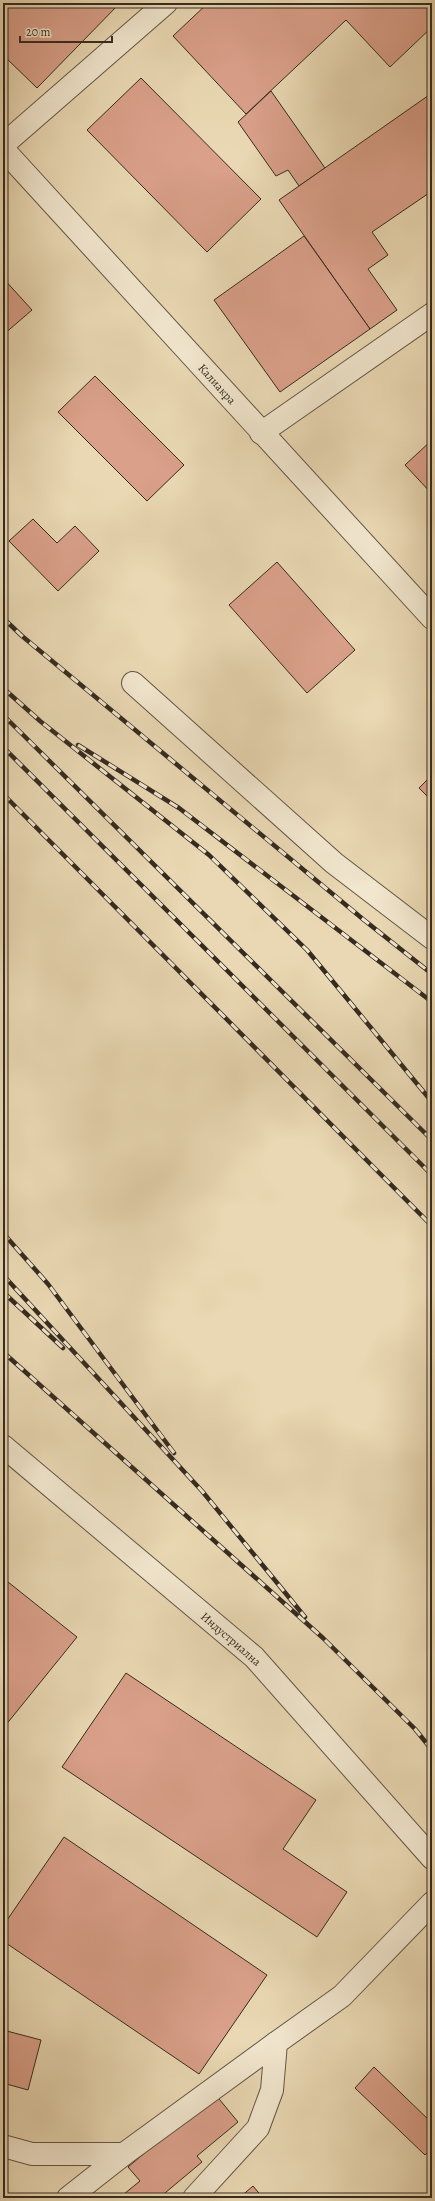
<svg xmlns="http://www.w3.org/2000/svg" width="435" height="2201" viewBox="0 0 435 2201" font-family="Alegreya,serif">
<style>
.building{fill:#daa08a;stroke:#362b20}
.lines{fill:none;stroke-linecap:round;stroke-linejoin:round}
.minor-casing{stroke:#635645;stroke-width:24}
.minor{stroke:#f1e6ce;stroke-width:22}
.rail-casing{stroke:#362b20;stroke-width:4.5}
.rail{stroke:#f1e6ce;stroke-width:3;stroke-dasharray:9;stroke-linecap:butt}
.labels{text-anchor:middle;stroke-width:4;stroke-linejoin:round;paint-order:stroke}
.street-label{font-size:12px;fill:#362b20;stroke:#f1e6ce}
</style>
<rect width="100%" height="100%" fill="#e9d8b3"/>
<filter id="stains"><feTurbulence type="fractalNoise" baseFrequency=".005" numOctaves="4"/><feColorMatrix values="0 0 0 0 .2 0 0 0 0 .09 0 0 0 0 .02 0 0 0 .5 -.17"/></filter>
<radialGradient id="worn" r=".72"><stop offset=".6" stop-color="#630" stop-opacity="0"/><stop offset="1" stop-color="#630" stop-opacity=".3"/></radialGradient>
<g class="building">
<polygon points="3,3 120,3 37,88 3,55"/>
<polygon points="208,3 432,3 432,27 390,67 346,20 246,114 173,36"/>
<polygon points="141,78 261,199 207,252 87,130"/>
<polygon points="271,91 325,168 299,186 288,170 276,176 238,122"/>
<polygon points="432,93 432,191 372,232 388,255 368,269 397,310 370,329 279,200"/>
<polygon points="304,236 370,329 280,392 214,300"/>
<polygon points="3,278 32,310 3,335"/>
<polygon points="95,376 184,465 147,501 58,412"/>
<polygon points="432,440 432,494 405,465"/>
<polygon points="33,519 57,543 75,526 99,551 58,591 9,541"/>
<polygon points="277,562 355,650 307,693 229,605"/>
<polygon points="432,775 432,801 419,788"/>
<polygon points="3,1578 77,1637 5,1726 3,1724"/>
<polygon points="126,1673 316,1800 283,1849 347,1892 317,1937 62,1767"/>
<polygon points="64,1837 267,1975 199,2074 3,1941 3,1926"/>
<polygon points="3,2030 41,2040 28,2090 3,2083"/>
<polygon points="374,2067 432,2123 432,2148 425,2155 355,2088"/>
<polygon points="215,2094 238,2122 197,2156 202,2162 159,2198 119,2198 140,2181 128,2167"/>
<polygon points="253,2186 263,2198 239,2198"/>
</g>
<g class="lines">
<defs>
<g id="minor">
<polyline points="3,145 166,3"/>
<polyline points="3,149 432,618"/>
<polyline points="261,433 432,314"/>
<polyline points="133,683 334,863 432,938"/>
<polyline points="3,1446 254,1657 432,1858"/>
<polyline points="3,2146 32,2154 124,2154"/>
<polyline points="68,2198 124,2154 276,2043"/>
<polyline points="194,2198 258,2128 272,2090 276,2043 342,1996 432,1903"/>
</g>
</defs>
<use href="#minor" class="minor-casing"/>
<use href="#minor" class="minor"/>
<defs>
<g id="rail">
<polyline points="3,618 22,636 364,920 432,974"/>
<polyline points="3,688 40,721 209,855 307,950 432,1102"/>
<polyline points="3,715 432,1140"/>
<polyline points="78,745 179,808 432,1002"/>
<polyline points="3,747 432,1175"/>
<polyline points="3,794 432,1226"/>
<polyline points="3,1233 48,1284 174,1453"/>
<polyline points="3,1275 202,1491 305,1617"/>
<polyline points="3,1292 63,1348"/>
<polyline points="3,1352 323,1638 415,1729 432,1750"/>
</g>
</defs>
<use href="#rail" class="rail-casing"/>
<use href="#rail" class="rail"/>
</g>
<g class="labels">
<g class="street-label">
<text transform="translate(217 384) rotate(48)" y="4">Калиакра</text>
<text transform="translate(231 1639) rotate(41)" y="4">Индустриална</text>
</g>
</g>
<rect width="435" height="2201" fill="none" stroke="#e9d8b3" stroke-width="16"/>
<rect x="4" y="4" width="427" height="2193" fill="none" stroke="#362b20" stroke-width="2"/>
<rect x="8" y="8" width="419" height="2185" fill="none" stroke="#362b20"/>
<path d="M20 36v6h92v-6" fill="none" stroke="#362b20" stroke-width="2"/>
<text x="26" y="36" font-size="12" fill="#362b20" stroke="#f1e6ce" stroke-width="3" paint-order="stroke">20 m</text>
<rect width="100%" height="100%" filter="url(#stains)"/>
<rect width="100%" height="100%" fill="url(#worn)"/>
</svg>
